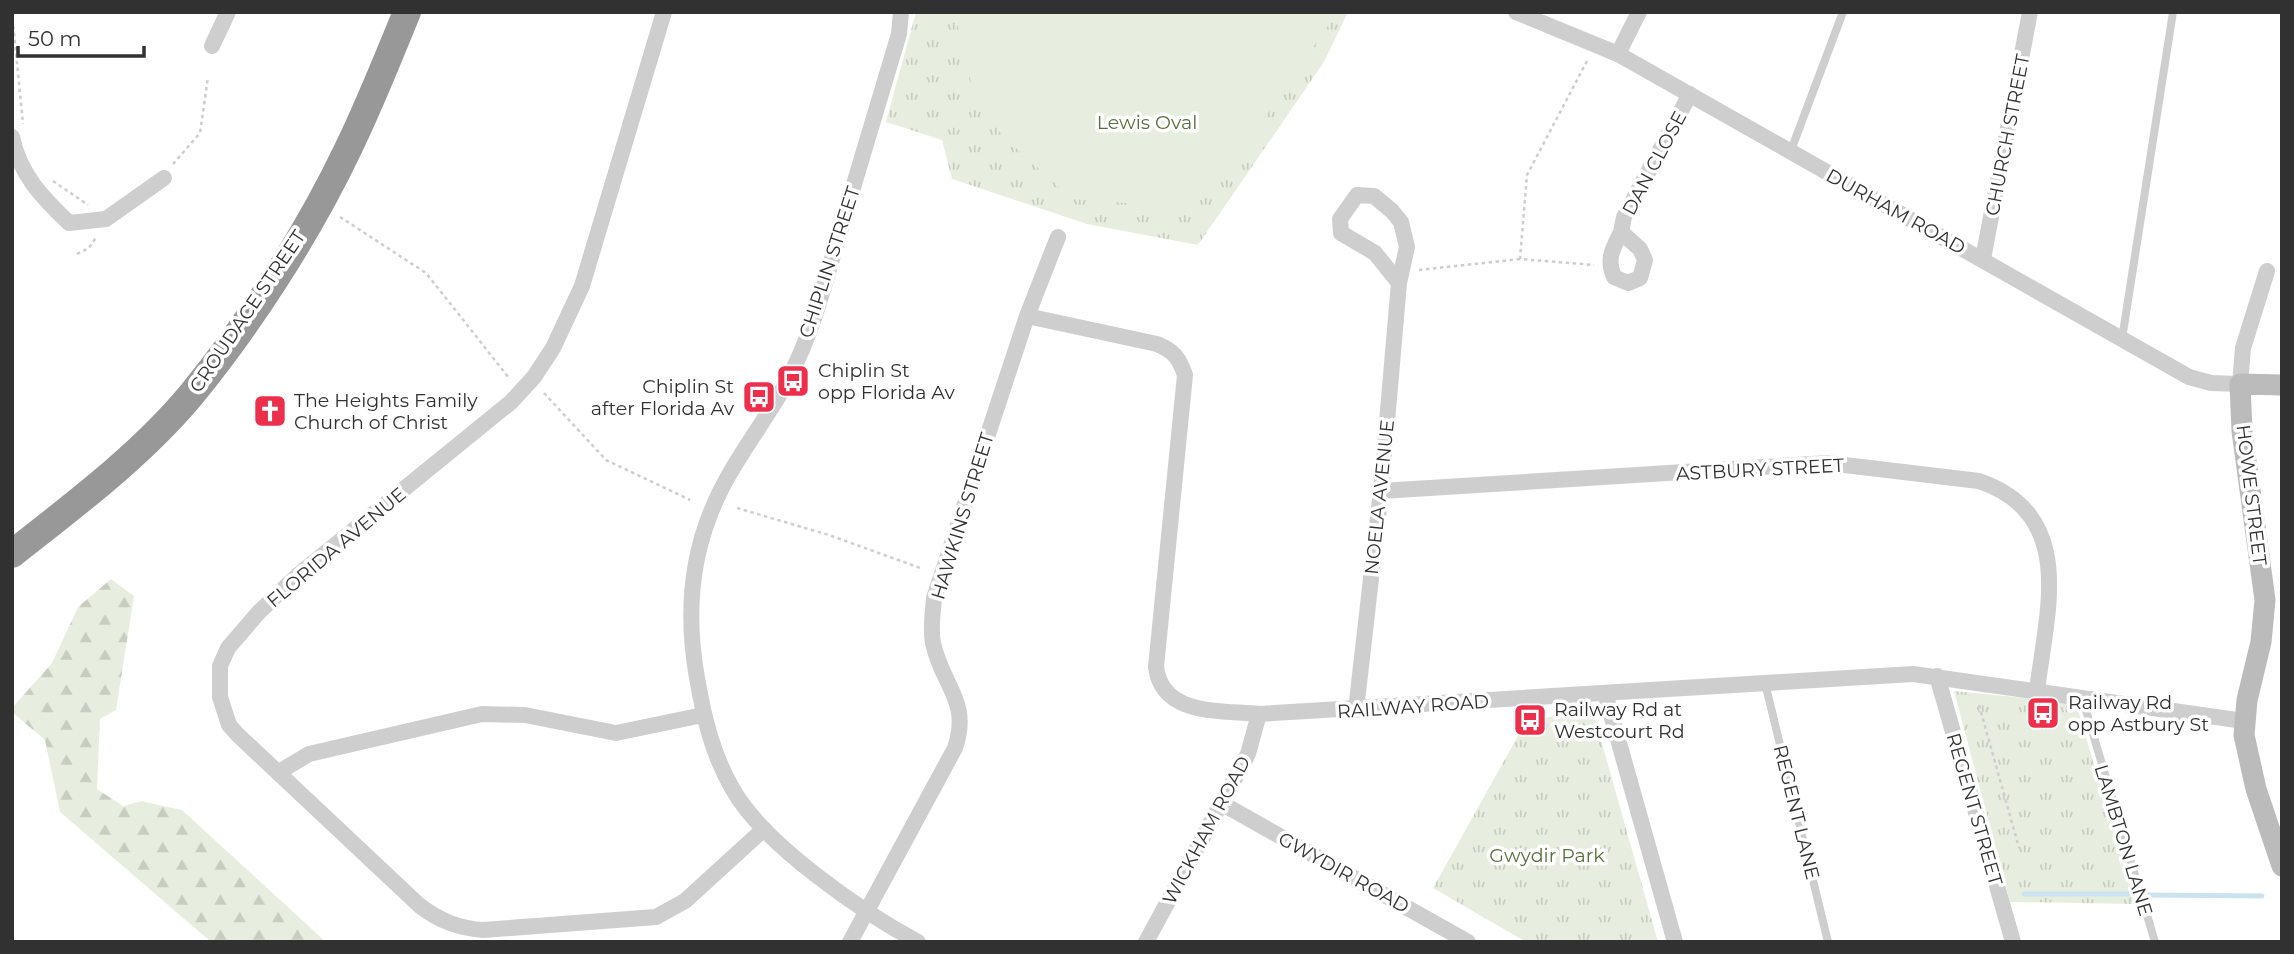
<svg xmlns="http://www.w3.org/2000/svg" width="2294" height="954" viewBox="0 0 2294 954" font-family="Montserrat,sans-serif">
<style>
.grass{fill:url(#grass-tufts)}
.forest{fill:url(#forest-firs)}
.garden{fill:#e8eedf}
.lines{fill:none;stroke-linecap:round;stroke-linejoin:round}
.stream{stroke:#cae3ee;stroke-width:5}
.path{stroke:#cecece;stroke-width:2.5;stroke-dasharray:3.5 3.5;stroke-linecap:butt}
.lane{stroke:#cecece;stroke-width:8}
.street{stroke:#cecece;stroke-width:16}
.secondary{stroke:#bbb;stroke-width:21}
.highway{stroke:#989898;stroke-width:28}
.labels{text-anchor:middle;stroke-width:7;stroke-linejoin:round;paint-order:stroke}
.park-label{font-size:19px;fill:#586f3c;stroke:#fff}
.street-label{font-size:19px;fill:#313131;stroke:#fff}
.poi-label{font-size:19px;fill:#313131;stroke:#fff;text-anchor:start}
</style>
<defs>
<pattern id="grass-tufts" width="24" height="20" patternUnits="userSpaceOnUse" patternTransform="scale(1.75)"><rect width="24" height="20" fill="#e8eedf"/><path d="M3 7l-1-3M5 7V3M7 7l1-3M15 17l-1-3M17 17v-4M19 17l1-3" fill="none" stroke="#c7cdc0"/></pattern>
<pattern id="forest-firs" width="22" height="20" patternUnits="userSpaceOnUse" patternTransform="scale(1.75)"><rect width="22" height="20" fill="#e8eedf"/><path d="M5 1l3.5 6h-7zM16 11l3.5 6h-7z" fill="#c7cdc0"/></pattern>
</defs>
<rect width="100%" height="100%" fill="#fff"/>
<g class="grass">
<polygon points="916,12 1348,12 1324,62 1198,245 1087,224 952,179 942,140 886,122"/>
<polygon points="1954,691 2076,703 2135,904 2010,902"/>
<polygon points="1594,715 1658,942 1526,942 1433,888 1528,718"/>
</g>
<polygon class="forest" points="111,579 134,596 116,710 100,719 97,789 123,806 141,801 182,810 326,942 211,942 60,812 45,740 12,712 12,708 52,663 78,607"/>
<polygon class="garden" points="957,12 1328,12 1332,20 1211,196 1182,207 1072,199 1002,135 978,102 960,50"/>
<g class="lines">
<g class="stream">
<polyline points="2024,894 2132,894"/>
<polyline points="2149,895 2262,896"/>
</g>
<g class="path">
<polyline points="12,12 23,124"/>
<polyline points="1587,61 1527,175 1520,259 1594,265"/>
<polyline points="173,164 200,133 208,77"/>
<polyline points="53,181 88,205"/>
<polyline points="340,217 426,273 509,378"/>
<polyline points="77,254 89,248 97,236"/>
<polyline points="1419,270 1520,259"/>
<polyline points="544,393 606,460 690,500"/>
<polyline points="737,508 829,535 923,569"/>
<polyline points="1979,705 2019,848"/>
</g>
<g class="lane">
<polyline points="1790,153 1843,12"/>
<polyline points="2122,339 2173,12"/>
<polyline points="1765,683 1828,942"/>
<polyline points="2082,697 2155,942"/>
</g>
<g class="street">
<path d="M664,12L582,286L553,348L534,377L511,402L297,576L259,612L228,648L220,666V697L229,725L238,735L420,906C440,921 458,928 483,930L656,917L685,901L764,829"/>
<path d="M901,12L899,34C879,99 860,165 840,231C827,275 816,320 797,361C773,415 732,458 711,512C689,566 687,622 697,678C704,718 712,753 732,788C763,844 862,912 918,942"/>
<polyline points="1516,12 1618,54 2189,377 2211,383 2240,384 2243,348 2267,271"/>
<polyline points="212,46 228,12"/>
<polyline points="1618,54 1639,12"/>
<path d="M12,137C20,175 42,197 69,223L106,219L164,178"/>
<path d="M1621,232C1613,248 1606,259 1614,277L1628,283L1640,278L1645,260L1640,249L1621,232L1624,217L1690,94"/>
<polyline points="1983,259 2030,12"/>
<path d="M1027,316L1157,344C1174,351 1179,358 1185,375L1156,667C1162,716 1220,710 1259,714L1913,674L2244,721"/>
<path d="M1381,491L1828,463L1979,481C2078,515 2046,613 2037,691"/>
<polyline points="1937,676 2013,942"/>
<polyline points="1605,693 1675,942"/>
<polyline points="1356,710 1381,491 1399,283 1407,247 1401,222 1392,211 1374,196 1357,195 1340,219 1341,233 1375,253 1399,283"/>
<polyline points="279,772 309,754 482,714 525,715 616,733 703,715"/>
<polyline points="1221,803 1468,942"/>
<path d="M850,942L955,748C971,701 942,686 933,643C930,628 933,613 934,598L1027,316L1058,237"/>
<polyline points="1146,942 1248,754 1259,714"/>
</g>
<polyline class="secondary" points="2282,385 2240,384 2242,431 2265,600 2261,642 2247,700 2244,735 2256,789 2282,866"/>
<path class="highway" d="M12,554C74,505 140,456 191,395C250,323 308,233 348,149C370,104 388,58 407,12"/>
</g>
<defs>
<symbol id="bus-square" viewBox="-11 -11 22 22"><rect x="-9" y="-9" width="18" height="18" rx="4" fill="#ec2f4b" stroke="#fff"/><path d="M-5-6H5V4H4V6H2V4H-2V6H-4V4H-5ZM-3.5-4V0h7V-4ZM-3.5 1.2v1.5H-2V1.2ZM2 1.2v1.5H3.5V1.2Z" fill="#fff"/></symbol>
<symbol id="church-square" viewBox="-11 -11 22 22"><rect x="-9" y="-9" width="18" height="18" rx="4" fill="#ec2f4b" stroke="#fff"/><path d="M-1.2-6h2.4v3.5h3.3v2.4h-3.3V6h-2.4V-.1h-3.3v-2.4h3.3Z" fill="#fff"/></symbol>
</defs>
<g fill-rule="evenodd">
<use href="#bus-square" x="774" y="362" width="38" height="38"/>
<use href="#bus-square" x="740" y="378" width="38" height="38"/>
<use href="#church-square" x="251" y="392" width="38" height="38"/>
<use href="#bus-square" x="2024" y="694" width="38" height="38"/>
<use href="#bus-square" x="1511" y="701" width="38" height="38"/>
</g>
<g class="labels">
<g class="park-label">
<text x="1147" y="129">Lewis Oval</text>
<text x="1547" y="862">Gwydir Park</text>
</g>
<g class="street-label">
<text transform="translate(2007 135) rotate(-79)" y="7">CHURCH STREET</text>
<text transform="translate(1654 163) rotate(-62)" y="7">DAN CLOSE</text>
<text transform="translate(1896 211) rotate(29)" y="7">DURHAM ROAD</text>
<text transform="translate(829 262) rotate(-72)" y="7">CHIPLIN STREET</text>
<text transform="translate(247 311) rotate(-56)" y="7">CROUDACE STREET</text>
<text transform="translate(1760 469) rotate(-3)" y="7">ASTBURY STREET</text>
<text transform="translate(2252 495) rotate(83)" y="7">HOWE STREET</text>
<text transform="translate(1379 497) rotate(-84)" y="7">NOELA AVENUE</text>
<text transform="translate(962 516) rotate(-73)" y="7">HAWKINS STREET</text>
<text transform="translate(336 547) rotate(-40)" y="7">FLORIDA AVENUE</text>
<text transform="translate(1413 706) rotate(-4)" y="7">RAILWAY ROAD</text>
<text transform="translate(1975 809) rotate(74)" y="7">REGENT STREET</text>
<text transform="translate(1797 812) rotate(76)" y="7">REGENT LANE</text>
<text transform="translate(1206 830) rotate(-62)" y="7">WICKHAM ROAD</text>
<text transform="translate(2124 840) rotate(73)" y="7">LAMBTON LANE</text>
<text transform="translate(1344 872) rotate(29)" y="7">GWYDIR ROAD</text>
</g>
<g class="poi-label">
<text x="818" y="377">Chiplin St<tspan x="818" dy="22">opp Florida Av</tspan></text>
<text x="734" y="393" text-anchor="end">Chiplin St<tspan x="734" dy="22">after Florida Av</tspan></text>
<text x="294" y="407">The Heights Family<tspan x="294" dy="22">Church of Christ</tspan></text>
<text x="2068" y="709">Railway Rd<tspan x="2068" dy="22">opp Astbury St</tspan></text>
<text x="1554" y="716">Railway Rd at<tspan x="1554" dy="22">Westcourt Rd</tspan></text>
</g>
</g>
<rect width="2294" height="954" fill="none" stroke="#313131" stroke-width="28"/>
<path d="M18 46v10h126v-10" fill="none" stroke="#313131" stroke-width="3.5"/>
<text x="28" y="46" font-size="21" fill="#313131" stroke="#ffffff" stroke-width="5" paint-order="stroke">50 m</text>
</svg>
